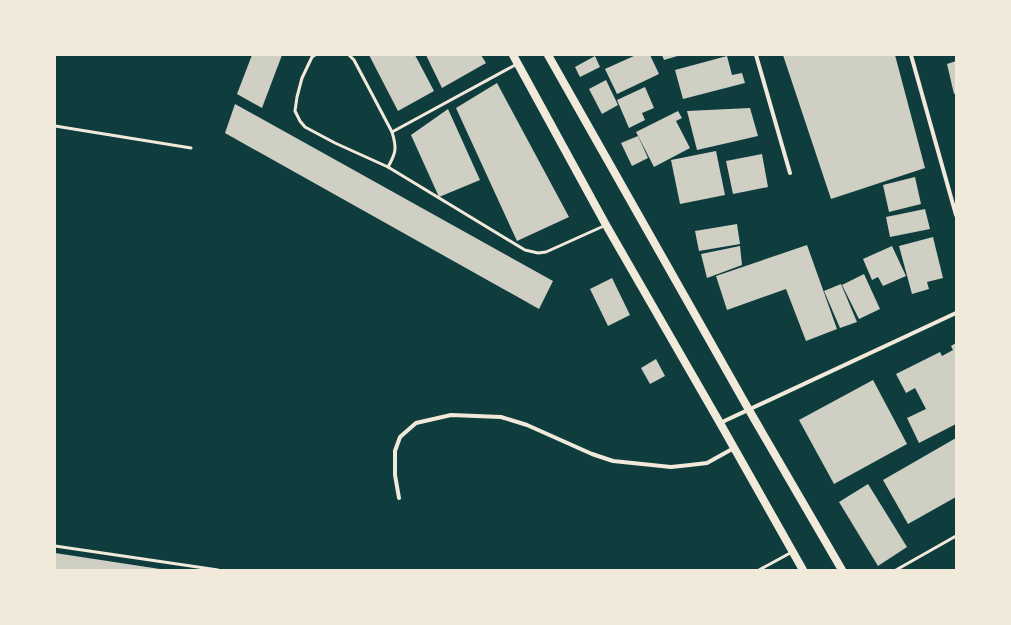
<svg xmlns="http://www.w3.org/2000/svg" width="1011" height="625" viewBox="0 0 1011 625" font-family="'Golos Text',sans-serif">
<style>
.building{fill:#cfcfc3}
.lines{fill:none;stroke-linecap:round;stroke-linejoin:round}
.service{stroke:#f1e9da;stroke-width:3}
.minor{stroke:#f1e9da;stroke-width:4}
.secondary{stroke:#f1e9da;stroke-width:8}
</style>
<rect width="100%" height="100%" fill="#0f3d3e"/>
<g class="building">
<polygon points="252,55 282,55 262,108 237,94"/>
<polygon points="369,55 415,55 434,91 398,111"/>
<polygon points="426,55 481,55 486,63 442,88"/>
<polygon points="636,55 650,55 659,74 617,94 605,69"/>
<polygon points="662,55 681,55 664,60"/>
<polygon points="783,55 895,55 925,168 831,199"/>
<polygon points="595,56 600,67 580,77 575,67"/>
<polygon points="727,56 732,75 742,73 745,83 683,99 675,70"/>
<polygon points="956,61 956,93 954,94 947,64"/>
<polygon points="606,80 618,105 602,114 589,89"/>
<polygon points="497,83 569,217 517,241 456,108"/>
<polygon points="645,87 654,108 642,113 645,120 629,128 617,100"/>
<polygon points="235,104 553,281 539,309 225,133"/>
<polygon points="750,108 758,136 697,150 687,111"/>
<polygon points="448,109 480,180 439,197 411,135"/>
<polygon points="678,111 682,118 676,121 690,148 654,167 636,132"/>
<polygon points="638,136 648,158 632,166 621,143"/>
<polygon points="716,151 725,195 680,204 671,160"/>
<polygon points="762,154 768,187 733,194 726,161"/>
<polygon points="915,177 921,204 889,212 883,185"/>
<polygon points="925,209 930,229 890,237 886,217"/>
<polygon points="737,224 740,244 699,251 695,231"/>
<polygon points="933,237 943,278 927,282 929,289 912,294 899,246"/>
<polygon points="807,245 837,329 806,341 786,289 727,310 716,276"/>
<polygon points="740,246 742,265 707,278 701,254"/>
<polygon points="892,246 906,276 883,286 878,277 872,280 863,259"/>
<polygon points="864,274 880,309 859,319 842,285"/>
<polygon points="612,278 630,315 608,326 590,289"/>
<polygon points="841,284 857,322 840,328 824,291"/>
<polygon points="956,343 956,424 919,443 907,418 926,409 915,388 906,393 896,374 940,352 942,356 953,350 951,346"/>
<polygon points="656,359 665,376 650,384 641,368"/>
<polygon points="873,380 907,444 834,484 799,420"/>
<polygon points="956,438 956,497 908,524 883,480"/>
<polygon points="868,484 907,547 878,566 839,502"/>
<polygon points="55,553 160,569 160,570 55,570"/>
</g>
<g class="lines">
<g class="service">
<polyline points="315,55 312,57 302,78 297,97 295,111 300,121 305,127 335,143 388,167 525,250 538,253 546,252 606,225"/>
<path d="M349,55L354,60L392,132C397,148 396,153 388,167"/>
<polyline points="55,126 191,148"/>
<polyline points="392,132 517,64"/>
<polyline points="55,546 218,570"/>
<polyline points="759,570 792,552"/>
<polyline points="896,570 956,536"/>
</g>
<g class="minor">
<polyline points="756,55 790,173"/>
<polyline points="911,55 956,215"/>
<polyline points="720,423 956,313"/>
<polyline points="399,498 395,475 395,451 400,437 416,423 451,415 501,417 527,425 592,454 613,461 671,467 690,465 707,463 734,448"/>
</g>
<g class="secondary">
<polyline points="513,55 606,225 720,423 803,570"/>
<polyline points="548,55 749,410 842,570"/>
</g>
</g>
<rect width="1011" height="625" fill="none" stroke="#f1e9da" stroke-width="112"/>
</svg>
